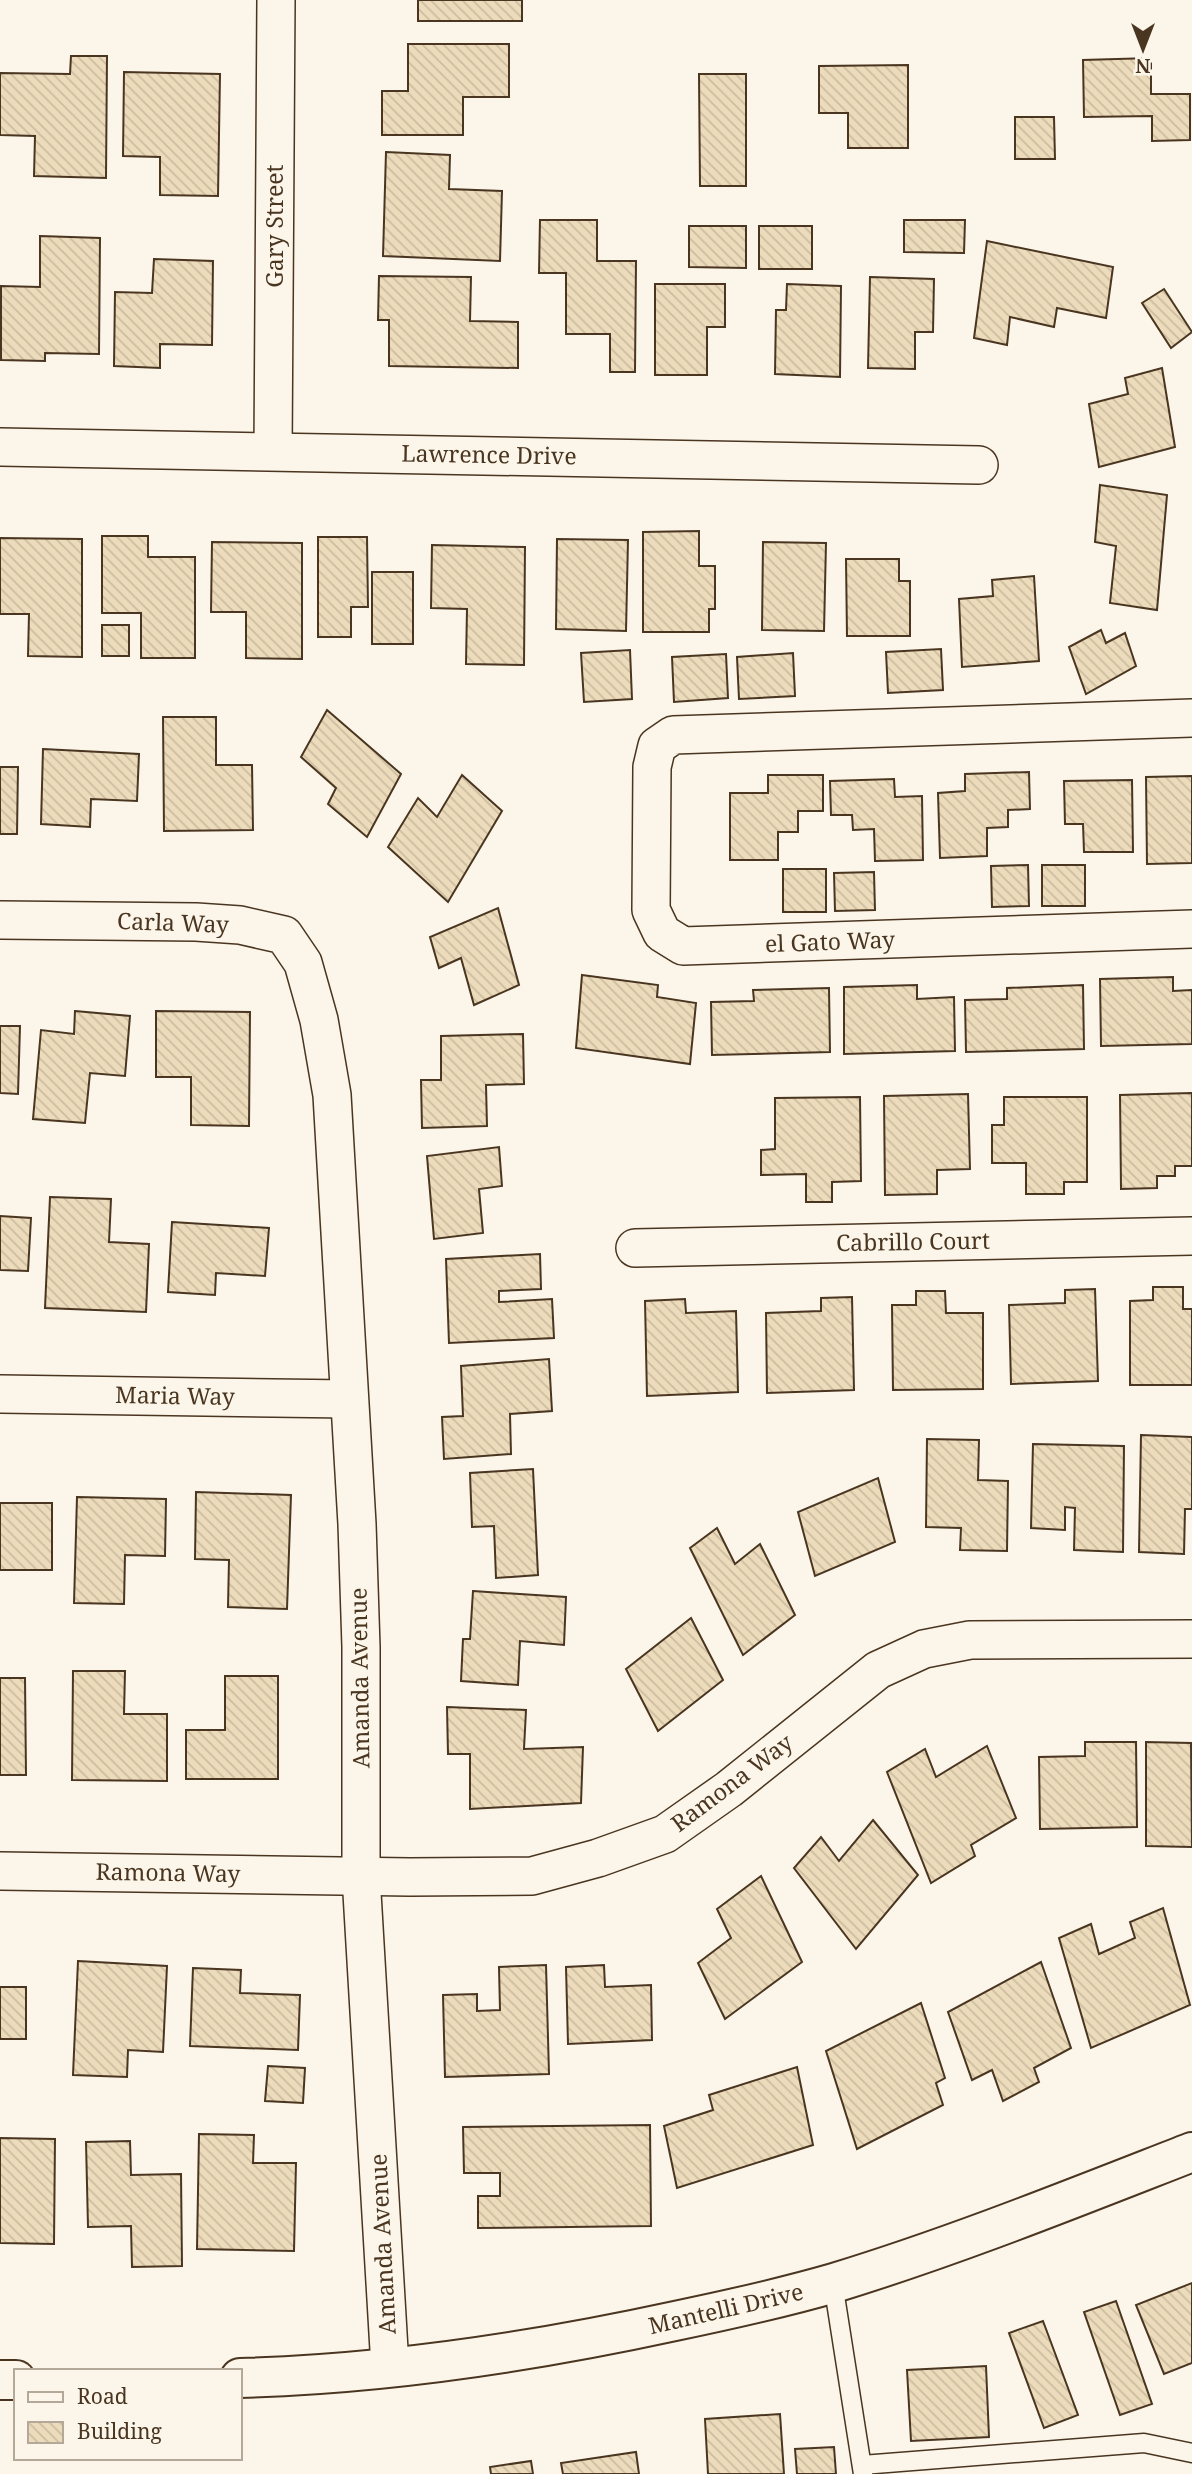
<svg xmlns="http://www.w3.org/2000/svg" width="1192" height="2474" viewBox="0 0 1192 2474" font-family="'Noto Serif',serif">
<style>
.building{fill:url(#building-back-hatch);stroke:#4a3520;stroke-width:2}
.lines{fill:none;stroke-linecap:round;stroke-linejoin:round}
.service-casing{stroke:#4a3520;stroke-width:21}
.minor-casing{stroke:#4a3520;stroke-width:40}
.tertiary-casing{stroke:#4a3520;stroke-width:42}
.service{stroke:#fbf6e9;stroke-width:18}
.minor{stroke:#fbf6e9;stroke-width:37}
.tertiary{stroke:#fbf6e9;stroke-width:38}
.labels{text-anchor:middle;stroke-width:5;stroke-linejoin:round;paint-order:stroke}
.street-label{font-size:23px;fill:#4a3520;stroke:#fbf6e9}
</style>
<defs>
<pattern id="building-back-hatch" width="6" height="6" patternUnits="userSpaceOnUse" patternTransform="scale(1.75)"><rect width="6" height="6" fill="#ecdcbc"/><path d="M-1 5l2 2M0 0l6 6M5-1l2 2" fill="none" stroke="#ccbda1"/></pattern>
</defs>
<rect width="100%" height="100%" fill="#fbf6e9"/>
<g class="building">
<rect x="418" y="0" width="104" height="21"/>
<polygon points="408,44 509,44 509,97 463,97 463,135 382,135 382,91 408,91"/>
<polygon points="71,56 107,56 106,178 34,176 35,136 0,135 0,73 70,74"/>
<polygon points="1151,58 1151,94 1190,94 1190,140 1152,141 1152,116 1084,117 1083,60"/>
<polygon points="908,65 908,148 848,148 848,113 819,113 819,66"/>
<polygon points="124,72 220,74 218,196 160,195 160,157 123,156"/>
<polygon points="699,74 746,74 746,186 700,186"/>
<polygon points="1015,117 1054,117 1055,159 1015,159"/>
<polygon points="386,152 450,155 449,189 502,191 500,261 383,256"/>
<polygon points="540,220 597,220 597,261 636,261 635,372 610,372 610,334 566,334 566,273 539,273"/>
<polygon points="904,220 965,220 964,253 904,252"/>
<polygon points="689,226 746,226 746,268 689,267"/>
<rect x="759" y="226" width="53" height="43"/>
<polygon points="40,236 100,238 99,354 45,353 45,361 1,360 1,286 40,287"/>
<polygon points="987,241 1113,267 1106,318 1057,308 1054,327 1010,317 1007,345 974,338"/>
<polygon points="154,259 213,261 212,345 160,344 160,368 114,366 115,292 152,293"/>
<polygon points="379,276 471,277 470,321 518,322 518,368 389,366 389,320 378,320"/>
<polygon points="870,277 934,279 933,332 915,332 915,369 868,368"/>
<polygon points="655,284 725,284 725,327 707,327 707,375 655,375"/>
<polygon points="787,284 841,286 840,377 775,374 776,310 786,310"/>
<polygon points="1164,289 1192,332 1171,348 1142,303"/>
<polygon points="1162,368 1175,447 1099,467 1089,404 1128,394 1125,378"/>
<polygon points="1100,485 1167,495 1157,610 1110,603 1116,546 1095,542"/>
<polygon points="699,531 699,566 715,566 715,609 709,609 709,632 643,632 643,532"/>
<polygon points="102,536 148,536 148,557 195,557 195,658 141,658 141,613 102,613"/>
<polygon points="318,537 367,537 368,607 351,607 351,637 318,637"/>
<polygon points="0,538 82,539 82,657 28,656 29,614 0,614"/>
<polygon points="557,539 628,540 626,631 556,629"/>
<polygon points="212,542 302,543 302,659 246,658 246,612 211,612"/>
<polygon points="763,542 826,543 824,631 762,630"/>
<polygon points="432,545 525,547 524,665 466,664 467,609 431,608"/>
<polygon points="846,559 899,559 899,581 910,581 910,636 847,636"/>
<rect x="372" y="572" width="41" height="72"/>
<polygon points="1034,576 1039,661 962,667 959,599 993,596 992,580"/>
<rect x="102" y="625" width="27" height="31"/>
<polygon points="1101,630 1106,643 1125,633 1136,666 1086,694 1069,647"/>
<polygon points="941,649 943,690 888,693 886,652"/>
<polygon points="630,650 632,699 584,702 581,653"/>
<polygon points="793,653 795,696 739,699 737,657"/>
<polygon points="726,654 728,698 674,702 672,657"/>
<polygon points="327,710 401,774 367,837 328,804 336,788 301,757"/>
<polygon points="163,717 216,717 216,765 252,765 253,830 164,831"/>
<polygon points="43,749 139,754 137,801 91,799 90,827 41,824"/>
<polygon points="0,767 18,767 17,834 0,834"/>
<polygon points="1029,772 1030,809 1008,810 1008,827 987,828 987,856 940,858 938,793 965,791 965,774"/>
<polygon points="462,775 502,811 448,902 388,847 418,798 437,817"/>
<polygon points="768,775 823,775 823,811 798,811 798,832 778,832 778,860 730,860 730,793 768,793"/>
<polygon points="1192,776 1192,863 1147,864 1146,777"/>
<polygon points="894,779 895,797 922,796 923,860 875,861 874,829 853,830 852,815 831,815 830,781"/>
<polygon points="1132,780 1133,852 1084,852 1083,824 1065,824 1064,781"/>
<polygon points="1028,865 1029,906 992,907 991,866"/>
<rect x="1042" y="865" width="43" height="41"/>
<rect x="783" y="869" width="43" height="43"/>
<polygon points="874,872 875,910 835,911 834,873"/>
<polygon points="498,908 519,985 474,1005 461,958 439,968 430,937"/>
<polygon points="582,975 658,985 657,997 696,1003 690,1064 576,1048"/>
<polygon points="1173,977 1173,991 1192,990 1192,1044 1101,1046 1100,979"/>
<polygon points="917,985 917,999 954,997 955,1051 844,1054 844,987"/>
<polygon points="1083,985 1084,1049 966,1052 965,1000 1007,999 1007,988"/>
<polygon points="829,988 830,1052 712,1055 711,1002 754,1001 753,990"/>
<polygon points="75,1011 130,1016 125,1076 90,1073 85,1123 33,1119 41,1030 74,1034"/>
<polygon points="156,1011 250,1012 249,1126 191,1125 191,1077 156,1077"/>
<polygon points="0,1026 20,1026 18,1094 0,1093"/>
<polygon points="523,1034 524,1084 486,1085 487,1126 422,1128 421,1080 441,1080 441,1036"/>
<polygon points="1192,1093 1192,1166 1175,1166 1175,1176 1157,1176 1157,1188 1121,1189 1120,1095"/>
<polygon points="968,1094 970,1169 937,1170 937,1194 885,1195 884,1096"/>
<polygon points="860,1097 861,1181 832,1182 832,1202 806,1202 806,1174 761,1175 761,1150 775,1149 775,1098"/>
<polygon points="1004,1097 1087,1097 1087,1182 1064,1182 1064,1194 1026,1194 1026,1163 992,1163 992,1125 1004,1125"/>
<polygon points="499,1147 502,1186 479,1189 483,1233 434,1239 427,1156"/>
<polygon points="50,1197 111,1199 109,1242 149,1244 146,1312 45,1308"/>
<polygon points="0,1216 31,1218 28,1271 0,1270"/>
<polygon points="172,1222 269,1228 265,1276 216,1273 215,1295 168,1292"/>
<polygon points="540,1254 541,1289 499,1291 499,1302 552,1299 554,1338 449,1343 446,1259"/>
<polygon points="1153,1287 1183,1287 1183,1309 1192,1309 1192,1385 1130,1385 1130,1301 1153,1300"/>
<polygon points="1095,1289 1098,1381 1011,1384 1009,1305 1065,1303 1065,1290"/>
<polygon points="916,1291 945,1291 946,1313 983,1313 983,1389 893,1390 892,1305 916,1305"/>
<polygon points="852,1297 854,1390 767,1393 766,1313 821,1311 821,1298"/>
<polygon points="685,1299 686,1313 736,1311 738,1392 647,1396 645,1301"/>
<polygon points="549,1359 552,1411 510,1414 511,1454 444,1459 442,1417 463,1416 461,1366"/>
<polygon points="1141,1435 1192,1437 1192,1509 1185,1509 1184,1554 1139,1552"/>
<polygon points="927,1439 979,1440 978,1480 1008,1481 1007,1551 960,1550 961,1528 926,1527"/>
<polygon points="1033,1444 1124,1446 1123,1552 1074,1550 1075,1508 1065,1507 1065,1530 1031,1528"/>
<polygon points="533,1469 538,1575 496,1578 494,1526 472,1527 470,1473"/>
<polygon points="878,1478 895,1542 815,1576 798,1512"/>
<polygon points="196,1492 291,1495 287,1609 228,1607 229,1560 195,1559"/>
<polygon points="77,1497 166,1499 165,1556 125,1555 124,1604 74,1603"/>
<rect x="0" y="1503" width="52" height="67"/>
<polygon points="717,1528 735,1564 760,1544 795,1615 743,1655 690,1548"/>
<polygon points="473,1591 566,1597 564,1645 520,1641 518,1685 461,1681 463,1639 470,1639"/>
<polygon points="691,1618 723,1680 658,1731 626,1669"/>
<polygon points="73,1671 125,1671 124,1714 167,1714 167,1781 72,1780"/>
<polygon points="225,1676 278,1676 278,1779 186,1779 186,1730 225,1730"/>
<polygon points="0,1678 25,1678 26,1775 0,1775"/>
<polygon points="447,1707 526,1710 524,1749 583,1747 581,1803 470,1809 470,1754 448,1754"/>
<polygon points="1085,1742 1136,1742 1137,1827 1040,1829 1039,1757 1085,1756"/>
<polygon points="1146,1742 1191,1743 1192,1847 1146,1846"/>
<polygon points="987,1746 1016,1818 971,1845 975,1856 931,1883 887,1772 925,1749 936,1777"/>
<polygon points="873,1820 918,1875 856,1949 794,1868 821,1837 839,1861"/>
<polygon points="761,1876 802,1962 725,2019 698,1963 731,1938 717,1909"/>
<polygon points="1163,1908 1190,2005 1091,2048 1059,1938 1091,1924 1099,1954 1135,1938 1130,1922"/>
<polygon points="78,1961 167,1966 163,2052 128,2050 127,2077 73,2075"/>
<polygon points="1041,1962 1071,2048 1034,2068 1039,2082 1003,2101 992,2070 972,2080 948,2012"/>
<polygon points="546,1965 549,2074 445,2077 443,1995 477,1994 477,2011 500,2010 499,1967"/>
<polygon points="604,1965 605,1987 651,1985 652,2040 568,2044 566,1967"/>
<polygon points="193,1968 241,1970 240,1993 300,1995 298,2050 190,2046"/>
<rect x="0" y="1987" width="26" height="52"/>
<polygon points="921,2003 945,2078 936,2083 943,2105 857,2149 826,2051"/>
<polygon points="268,2066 305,2068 303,2103 265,2101"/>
<polygon points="797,2067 813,2145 677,2188 664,2126 713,2110 709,2095"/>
<polygon points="650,2125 651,2226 478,2228 478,2196 500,2196 500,2173 464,2173 463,2127"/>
<polygon points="199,2134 254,2135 253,2163 296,2163 294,2251 197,2249"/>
<polygon points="0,2138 55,2139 54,2244 0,2243"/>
<polygon points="130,2141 131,2175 181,2174 182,2266 132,2267 131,2226 88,2227 86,2142"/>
<polygon points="1192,2283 1192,2363 1164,2374 1136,2305"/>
<polygon points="1116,2301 1152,2404 1120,2415 1084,2312"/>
<polygon points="1043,2321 1078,2415 1044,2428 1009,2333"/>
<polygon points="986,2366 989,2437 911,2441 907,2370"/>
<polygon points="780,2414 784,2474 708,2474 705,2419"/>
<polygon points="834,2447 836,2474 797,2474 795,2449"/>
<polygon points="636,2452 639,2474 563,2474 561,2463"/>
<polygon points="531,2461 533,2474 491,2474 490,2467"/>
</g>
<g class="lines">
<defs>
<g id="service">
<polyline points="833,2283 863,2474"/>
<polyline points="862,2465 1144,2443 1192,2453"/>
</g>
<g id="minor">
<polyline points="0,447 979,465"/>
<polyline points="273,451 276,0"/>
<polyline points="1192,718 673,735 657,746 652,767 651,910 662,933 683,946 1192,929"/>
<polyline points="0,920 196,922 240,925 284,935 303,963 319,1020 332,1095 357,1524 361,1647 361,1876 390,2367"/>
<polyline points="635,1248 1192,1236"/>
<polyline points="0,1394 349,1399"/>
<polyline points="0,1871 410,1877 532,1876 598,1858 665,1834 729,1789 878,1670 924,1649 970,1640 1192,1639"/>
</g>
<g id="tertiary">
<path d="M240,2378C386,2374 532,2352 675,2321C728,2310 782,2298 834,2283C955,2246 1074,2198 1192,2152"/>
<polyline points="0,2380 16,2380"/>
</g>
</defs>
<use href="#service" class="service-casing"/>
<use href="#minor" class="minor-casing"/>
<use href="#tertiary" class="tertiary-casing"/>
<use href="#service" class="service"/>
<use href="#minor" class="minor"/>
<use href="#tertiary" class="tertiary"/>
</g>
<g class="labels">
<g class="street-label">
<text transform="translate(275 226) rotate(-90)" y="8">Gary Street</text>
<text transform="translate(489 455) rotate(1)" y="8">Lawrence Drive</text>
<text transform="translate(173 923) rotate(2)" y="8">Carla Way</text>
<text transform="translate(830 942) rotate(-2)" y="8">el Gato Way</text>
<text transform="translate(913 1242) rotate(-1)" y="8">Cabrillo Court</text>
<text transform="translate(175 1396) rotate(1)" y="8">Maria Way</text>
<text transform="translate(360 1678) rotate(-91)" y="8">Amanda Avenue</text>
<text transform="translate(732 1783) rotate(-37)" y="8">Ramona Way</text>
<text transform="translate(168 1873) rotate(1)" y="8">Ramona Way</text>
<text transform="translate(383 2244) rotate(-93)" y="8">Amanda Avenue</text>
<text transform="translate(726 2309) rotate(-13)" y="8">Mantelli Drive</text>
</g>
</g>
<rect x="14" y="2369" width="228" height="91" fill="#fbf6e9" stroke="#b4a999" stroke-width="2"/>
<rect x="28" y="2392" width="35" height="10" fill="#fbf6e9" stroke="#b4a999" stroke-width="2"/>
<text x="77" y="2404" font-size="21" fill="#4a3520">Road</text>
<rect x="28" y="2422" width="35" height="21" fill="url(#building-back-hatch)" stroke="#b4a999" stroke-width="2"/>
<text x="77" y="2439" font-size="21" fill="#4a3520">Building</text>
<g transform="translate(1143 49) rotate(180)" stroke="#fbf6e9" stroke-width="5" paint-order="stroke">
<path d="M0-5L12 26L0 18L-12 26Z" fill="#4a3520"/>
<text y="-10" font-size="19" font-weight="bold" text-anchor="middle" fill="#4a3520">N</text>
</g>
</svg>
